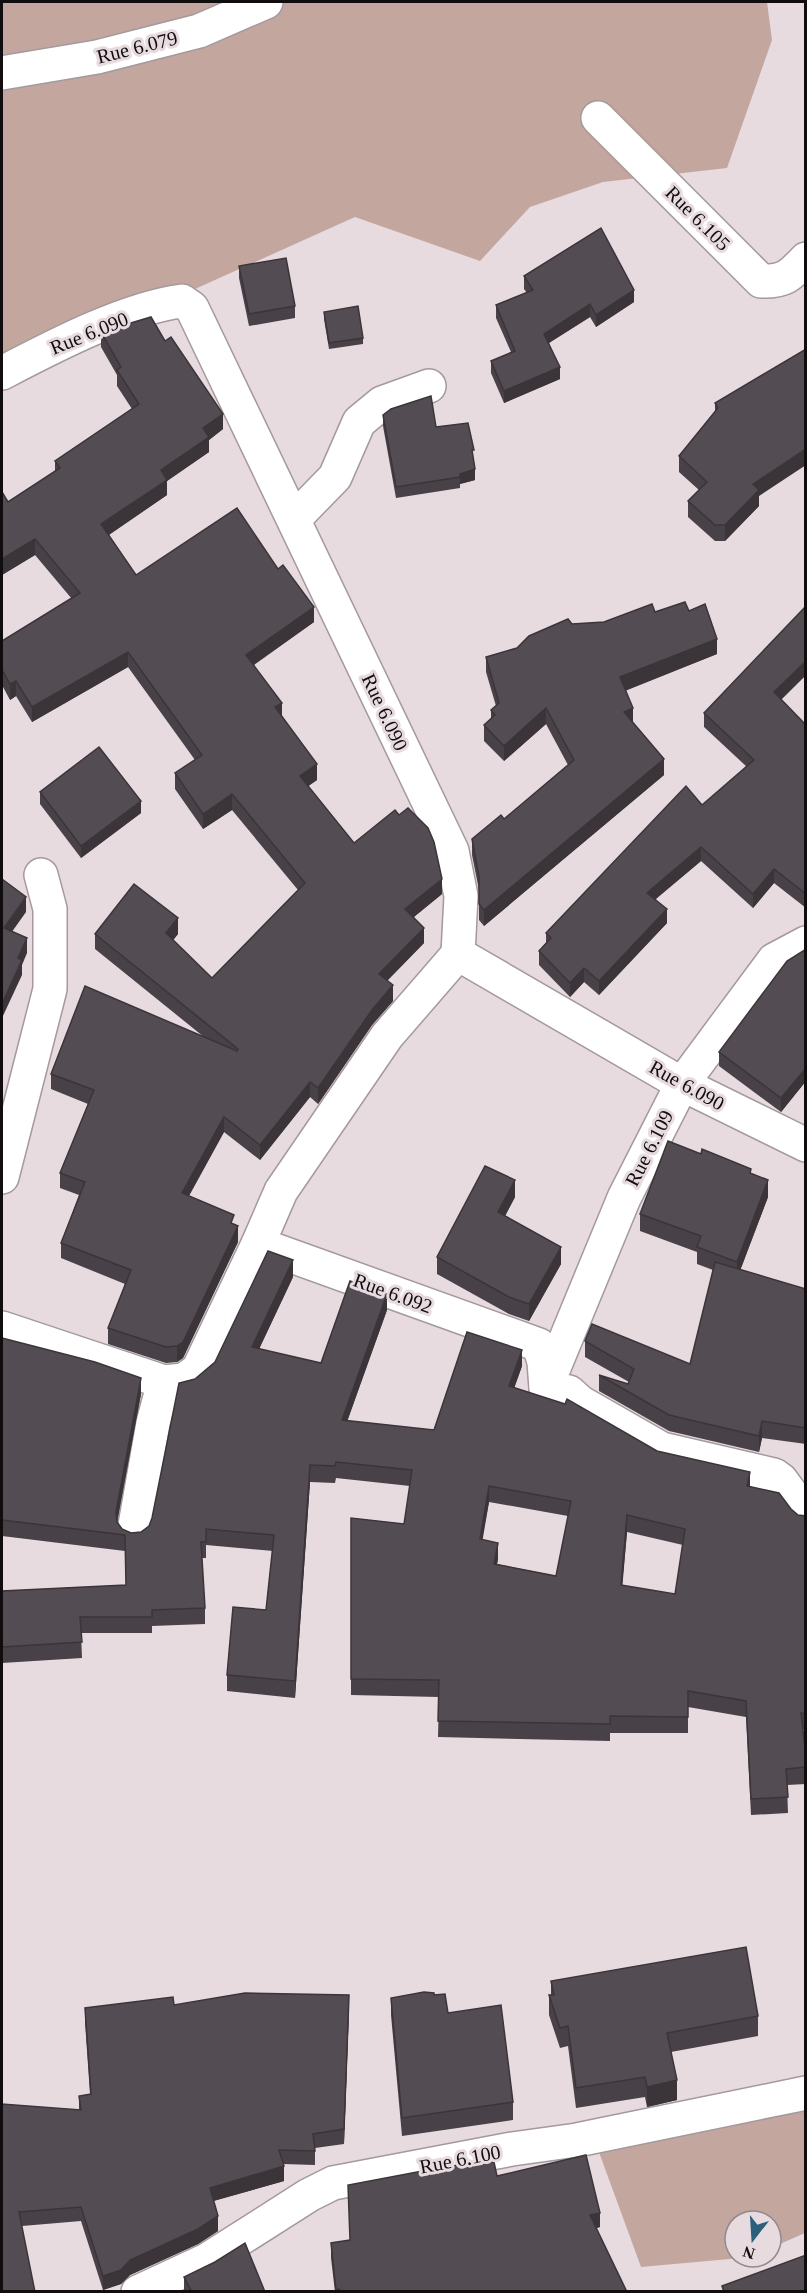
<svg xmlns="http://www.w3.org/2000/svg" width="807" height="2293" viewBox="0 0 807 2293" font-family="'Times New Roman',serif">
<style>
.green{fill:#c3a79f}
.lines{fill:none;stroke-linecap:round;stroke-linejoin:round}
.minor-casing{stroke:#a4999d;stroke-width:36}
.minor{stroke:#fff;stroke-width:33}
.wall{fill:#484147;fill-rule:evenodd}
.shaded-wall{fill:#3b353a}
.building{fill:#544c53;stroke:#3b353a;stroke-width:1.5;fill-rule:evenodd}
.labels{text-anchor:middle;stroke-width:6;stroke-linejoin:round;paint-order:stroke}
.street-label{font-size:20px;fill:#110d0f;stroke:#e7dbe0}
</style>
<rect width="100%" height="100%" fill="#e7dbe0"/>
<g class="green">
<polygon points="2,2 767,2 772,40 727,168 603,182 530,207 480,261 355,217 2,376"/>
<polygon points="805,2102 805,2233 771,2248 771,2221 735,2221 735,2257 752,2257 641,2267 596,2144"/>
</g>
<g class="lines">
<defs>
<g id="minor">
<polyline points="2,73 97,57 199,31 266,2"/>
<path d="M598,118L761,281C784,282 790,276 806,259"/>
<path d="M2,373C52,347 126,308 182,301L192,308L452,851L461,896L458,954L682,1084L806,1145"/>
<polyline points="294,519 335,477 359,422 382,403 429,386"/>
<polyline points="458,954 387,1036 281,1191 258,1244 539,1345 544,1362 546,1388 569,1392 580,1402 662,1449 774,1475 781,1480 806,1514"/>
<polyline points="2,1177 50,989 50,909 41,875"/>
<polyline points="2,1328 164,1382 184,1380 198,1370 258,1244"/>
<polyline points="546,1387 624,1198 682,1084 774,960 806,943"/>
<polyline points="134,1531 153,1423 164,1382"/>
<polyline points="138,2292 207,2260 309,2195 333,2183 512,2149 577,2140 806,2093"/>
</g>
</defs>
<use href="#minor" class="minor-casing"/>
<use href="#minor" class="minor"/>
</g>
<g class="wall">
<polygon points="239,266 295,306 295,318 249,326 239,278"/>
<polygon points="524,276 634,302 596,327 590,317 549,343 560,379 504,403 491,373 491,361 511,352 496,318 496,305 527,293 524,289"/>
<polygon points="324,312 363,338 363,344 329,349 324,319"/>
<polygon points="101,332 165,341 223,429 209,440 209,452 167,481 167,495 109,535 136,575 314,622 254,665 317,780 308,786 354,843 442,894 414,917 424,943 387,981 393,1001 372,1025 318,1104 310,1097 260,1160 224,1132 189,1196 234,1225 238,1242 183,1358 177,1362 166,1363 108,1344 108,1328 125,1284 61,1258 61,1243 79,1195 60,1188 60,1173 88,1104 51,1089 51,1074 204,1037 95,949 95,934 178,934 173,940 212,978 298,890 232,810 203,829 175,789 175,773 195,760 128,667 32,722 16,696 10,700 2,685 2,641 72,599 35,555 2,575 2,492 8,502 55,472 55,461 132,409 117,386 117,375 101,347"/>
<polygon points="806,349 759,496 759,506 725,541 715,541 688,517 688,501 699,490 679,472 679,456 715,411 715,403"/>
<polygon points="383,415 436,427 474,461 475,480 460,484 460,488 396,498 383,426"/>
<polygon points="806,608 806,675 781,700 806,725 806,908 774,883 753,908 701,861 656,899 667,923 599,995 584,982 570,997 539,965 539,951 546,943 546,933 702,805 747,767 704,727 704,713"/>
<polygon points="689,611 717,654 626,690 633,723 664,775 484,926 479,920 479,890 472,855 472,839 504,819 568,765 546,724 504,761 484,741 484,725 491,718 491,710 496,706 486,672 486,657 517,648 572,624 604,622 655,612"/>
<polygon points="40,792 141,813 81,858 40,804"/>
<polygon points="806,949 806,1081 781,1112 719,1066 719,1052"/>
<polygon points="751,1173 768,1197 740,1270 806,1289 806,1444 762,1438 759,1452 669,1431 599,1391 599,1375 628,1384 629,1382 585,1357 585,1341 690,1364 713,1270 697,1264 697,1252 640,1231 640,1214"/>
<polygon points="515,1197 505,1216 561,1264 529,1321 509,1314 437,1274 437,1257"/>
<path d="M293,1277L259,1349L321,1363L387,1310L347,1421L434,1430L522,1366L514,1388L657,1451L750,1486L791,1509L798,1515L806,1516V1730L803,1729L806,1755V1784L787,1785L788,1813L751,1815L746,1717L688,1707V1733H610V1741L438,1737L439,1697L351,1695V1518L404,1524L410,1486L336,1478L335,1483L310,1482L295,1698L227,1691V1675L266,1610L273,1551L206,1545V1558H202L205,1608V1624L152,1626V1633H81L82,1658L2,1663V1591L126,1585L125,1551L2,1536V1338L141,1394L117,1522L122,1529L131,1533L141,1532L149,1526L152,1518L195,1379L215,1362ZM489,1502L568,1516L556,1576L497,1564L498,1559L482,1539ZM627,1532L683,1545L675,1594L622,1586Z"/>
<polygon points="551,1981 758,2016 758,2036 671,2052 677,2100 647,2107 645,2097 576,2108 568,2046 560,2048 549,2015 549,1995 551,1995"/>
<polygon points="434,1995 513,2102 513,2120 402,2136 391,2015 391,1998"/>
<polygon points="174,2005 349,2009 344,2144 315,2148 315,2165 283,2164 284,2181 213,2201 218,2231 198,2244 130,2275 121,2284 103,2290 81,2221 22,2226 2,2292 2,2104 79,2110 79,2096 90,2094 85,2022 85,2008"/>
<polygon points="497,2176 600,2227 596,2228 627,2292 335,2292 331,2258 331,2243 350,2240"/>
<polygon points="184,2277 265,2292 184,2292"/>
</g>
<g class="shaded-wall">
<polygon points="634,290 634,302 596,327 596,315"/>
<polygon points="590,304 590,317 544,346 544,334"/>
<polygon points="560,367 560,379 504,403 504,391"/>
<polygon points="223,414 223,429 209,440 209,452 167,481 167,495 101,540 101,524 161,470 203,428"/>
<polygon points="806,449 806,465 759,496 759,506 725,541 725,525 753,484"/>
<polygon points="475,469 475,480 460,484 460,474"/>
<polygon points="35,539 35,555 2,575 2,559"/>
<polygon points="314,607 314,622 246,670 246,655"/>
<polygon points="717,639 717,654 620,693 620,677"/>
<polygon points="128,652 128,667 32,722 32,707"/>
<polygon points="806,661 806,675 774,706 774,692"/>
<polygon points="16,681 16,696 10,700 10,684"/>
<polygon points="282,703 282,718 275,707"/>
<polygon points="546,708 546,724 504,761 504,746"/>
<polygon points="633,708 633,723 624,712"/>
<polygon points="664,759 664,775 484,926 484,910"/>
<polygon points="317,764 317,780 300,792 300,776"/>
<polygon points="232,794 232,810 203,829 203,814"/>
<polygon points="141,801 141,813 81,858 81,846"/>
<polygon points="701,847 701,861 647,906 647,893"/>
<polygon points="774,869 774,883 753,908 753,894"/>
<polygon points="442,879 442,894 405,924 405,909"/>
<polygon points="26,897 26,912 4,943 4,928"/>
<polygon points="667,909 667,923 599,995 599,981"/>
<polygon points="178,918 178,934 166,949 166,933"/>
<polygon points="424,928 424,943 379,989 379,974"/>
<polygon points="27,938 27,953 22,965 22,975 2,1018 2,1004 18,958"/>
<polygon points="584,968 584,982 570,997 570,983"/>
<polygon points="393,985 393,1001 372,1025 318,1104 318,1088 372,1010"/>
<polygon points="806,1068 806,1081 781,1112 781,1098"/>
<polygon points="310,1082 310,1097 260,1160 260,1145"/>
<polygon points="224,1117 224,1132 182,1208 182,1193"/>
<polygon points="515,1180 515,1197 498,1229 498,1212"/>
<polygon points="768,1180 768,1197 737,1279 737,1262"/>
<polygon points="238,1226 238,1242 183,1358 177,1362 177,1346"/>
<polygon points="561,1247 561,1264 529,1321 529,1304"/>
<polygon points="293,1260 293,1277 252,1364 252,1347"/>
<polygon points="387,1294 387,1310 342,1436 342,1420"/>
<polygon points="522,1350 522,1366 509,1403 509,1386"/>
<polygon points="141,1378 141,1394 116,1528 116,1512"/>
<polygon points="762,1421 762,1438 759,1452 759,1436"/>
<polygon points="310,1465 310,1482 295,1698 295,1681"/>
<polygon points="750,1472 750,1489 747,1486"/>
<polygon points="489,1486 489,1502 480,1555 480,1539"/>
<polygon points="627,1515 627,1532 621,1602 621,1585"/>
<polygon points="498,1543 498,1559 494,1580 494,1564"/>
<polygon points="349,1995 349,2009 344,2144 344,2129"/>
<polygon points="677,2080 677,2100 647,2107 647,2087"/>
<polygon points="284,2166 284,2181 210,2202 210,2188"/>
<polygon points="600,2213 600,2227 590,2230 590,2215"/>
<polygon points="218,2216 218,2231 198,2244 130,2275 121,2284 103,2290 103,2276 130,2260"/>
</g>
<g class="building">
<polygon points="601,228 634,290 596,315 590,304 544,334 560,367 504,391 491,361 515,351 496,305 533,290 524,276"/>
<polygon points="286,258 295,306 249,314 239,266"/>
<polygon points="358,306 363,338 329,343 324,312"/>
<polygon points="151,317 165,341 171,337 223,414 203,428 209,437 161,470 167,480 101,524 136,575 237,508 278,569 283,565 314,607 246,655 282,703 275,707 317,764 300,776 354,843 395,810 399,815 408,808 428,828 434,842 442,879 405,909 424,928 379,974 393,985 372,1010 318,1088 310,1082 260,1145 224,1117 182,1193 234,1215 231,1223 238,1226 183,1342 177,1346 166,1347 108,1328 131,1270 61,1243 85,1182 60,1173 94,1090 51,1074 85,986 237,1051 238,1049 95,934 134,884 178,918 166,933 212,978 305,883 232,794 203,814 175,773 202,755 128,652 32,707 16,681 10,684 2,670 2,641 80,593 35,539 2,559 2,492 8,502 60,468 55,461 139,404 117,370 121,367 101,332"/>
<polygon points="806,349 806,449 753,484 759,490 725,525 715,525 688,501 707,482 679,456 718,408 715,403"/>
<polygon points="431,396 436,427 468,423 474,450 472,450 475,469 460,474 460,477 396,487 383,415 391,409"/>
<polygon points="685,602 689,611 705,604 717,639 620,677 633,708 624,712 664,759 484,910 479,904 479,877 472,839 501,815 504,819 574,760 546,708 504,746 484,725 495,715 491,710 499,703 486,657 517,648 529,636 568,619 572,624 604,622 652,604 655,612"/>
<polygon points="805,607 806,661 774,692 806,725 806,894 774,869 753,894 701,847 647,893 667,909 599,981 584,968 570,983 539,951 551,938 546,933 686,786 702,805 754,760 704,713"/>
<polygon points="99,747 141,801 81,846 40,792"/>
<polygon points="2,879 26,897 4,928 27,938 18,958 22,960 2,1004"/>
<polygon points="806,949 806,1068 781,1098 719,1052 787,961"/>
<polygon points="668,1141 701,1154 702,1149 751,1169 750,1173 768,1180 737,1262 697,1247 701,1236 640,1214"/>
<polygon points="485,1166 515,1180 498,1212 561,1247 529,1304 509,1297 437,1257"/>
<path d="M268,1251L293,1260L252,1347L321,1363L350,1281L387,1294L342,1420L434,1430L467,1332L522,1350L509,1386L565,1404L567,1399L657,1451L750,1472L747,1486L779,1493L791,1509L798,1515L806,1516V1714L801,1713L806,1755V1767L786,1769L788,1797L751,1799L746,1701L688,1691V1717L610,1716V1724L438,1721L439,1680L351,1679V1518L404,1524L412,1470L336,1462L335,1466L310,1465L295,1681L227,1675L233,1607L266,1610L274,1535L206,1529V1542H201L205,1608L152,1610V1617H80L82,1642L2,1647V1591L126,1585L125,1535L2,1520V1338L95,1362L141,1378L116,1512L117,1522L122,1529L131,1533L141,1532L149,1526L152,1518L179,1383L195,1379L215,1362ZM489,1486L571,1501L556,1576L494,1564L498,1543L480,1539ZM627,1515L685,1529L675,1594L621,1585Z"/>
<polygon points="715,1262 806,1289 806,1428 762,1421 759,1436 669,1415 599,1375 628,1384 634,1369 585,1341 592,1324 690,1364"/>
<polygon points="746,1947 758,2016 667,2033 677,2080 647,2087 645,2077 576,2088 568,2026 560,2028 549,1995 554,1995 551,1981"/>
<polygon points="424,1992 434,1993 434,1995 445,1994 448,2013 501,2005 513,2102 402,2118 391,1998"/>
<polygon points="245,1993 349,1995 344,2129 313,2134 315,2151 279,2150 284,2166 210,2188 218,2216 198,2229 130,2260 121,2270 103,2276 81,2207 19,2212 35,2292 2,2292 2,2104 81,2110 79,2096 91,2094 85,2008 173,1997 174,2005"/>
<polygon points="586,2155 600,2213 590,2215 627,2292 339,2292 339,2289 336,2290 331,2243 350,2240 348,2185 449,2166 494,2162 497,2176"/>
<polygon points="245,2243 265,2292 192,2292 184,2277 215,2262"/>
<polygon points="806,2255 806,2292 724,2292 722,2286"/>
</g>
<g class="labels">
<g class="street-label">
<text transform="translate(137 47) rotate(-14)" y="7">Rue 6.079</text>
<text transform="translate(698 218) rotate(45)" y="7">Rue 6.105</text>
<text transform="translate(89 333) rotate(-22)" y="7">Rue 6.090</text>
<text transform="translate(385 712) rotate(65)" y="7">Rue 6.090</text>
<text transform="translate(687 1085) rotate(29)" y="7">Rue 6.090</text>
<text transform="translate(649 1148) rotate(-63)" y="7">Rue 6.109</text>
<text transform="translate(393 1293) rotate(20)" y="7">Rue 6.092</text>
<text transform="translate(460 2159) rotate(-11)" y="7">Rue 6.100</text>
</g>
</g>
<rect width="807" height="2293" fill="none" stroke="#110d0f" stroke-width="6"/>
<g transform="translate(753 2239) rotate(197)"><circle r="28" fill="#e7dbe0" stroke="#91898c" stroke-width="1.5"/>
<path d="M0-4.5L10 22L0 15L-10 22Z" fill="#2c5f7c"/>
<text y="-9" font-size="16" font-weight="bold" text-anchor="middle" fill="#110d0f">N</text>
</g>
</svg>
